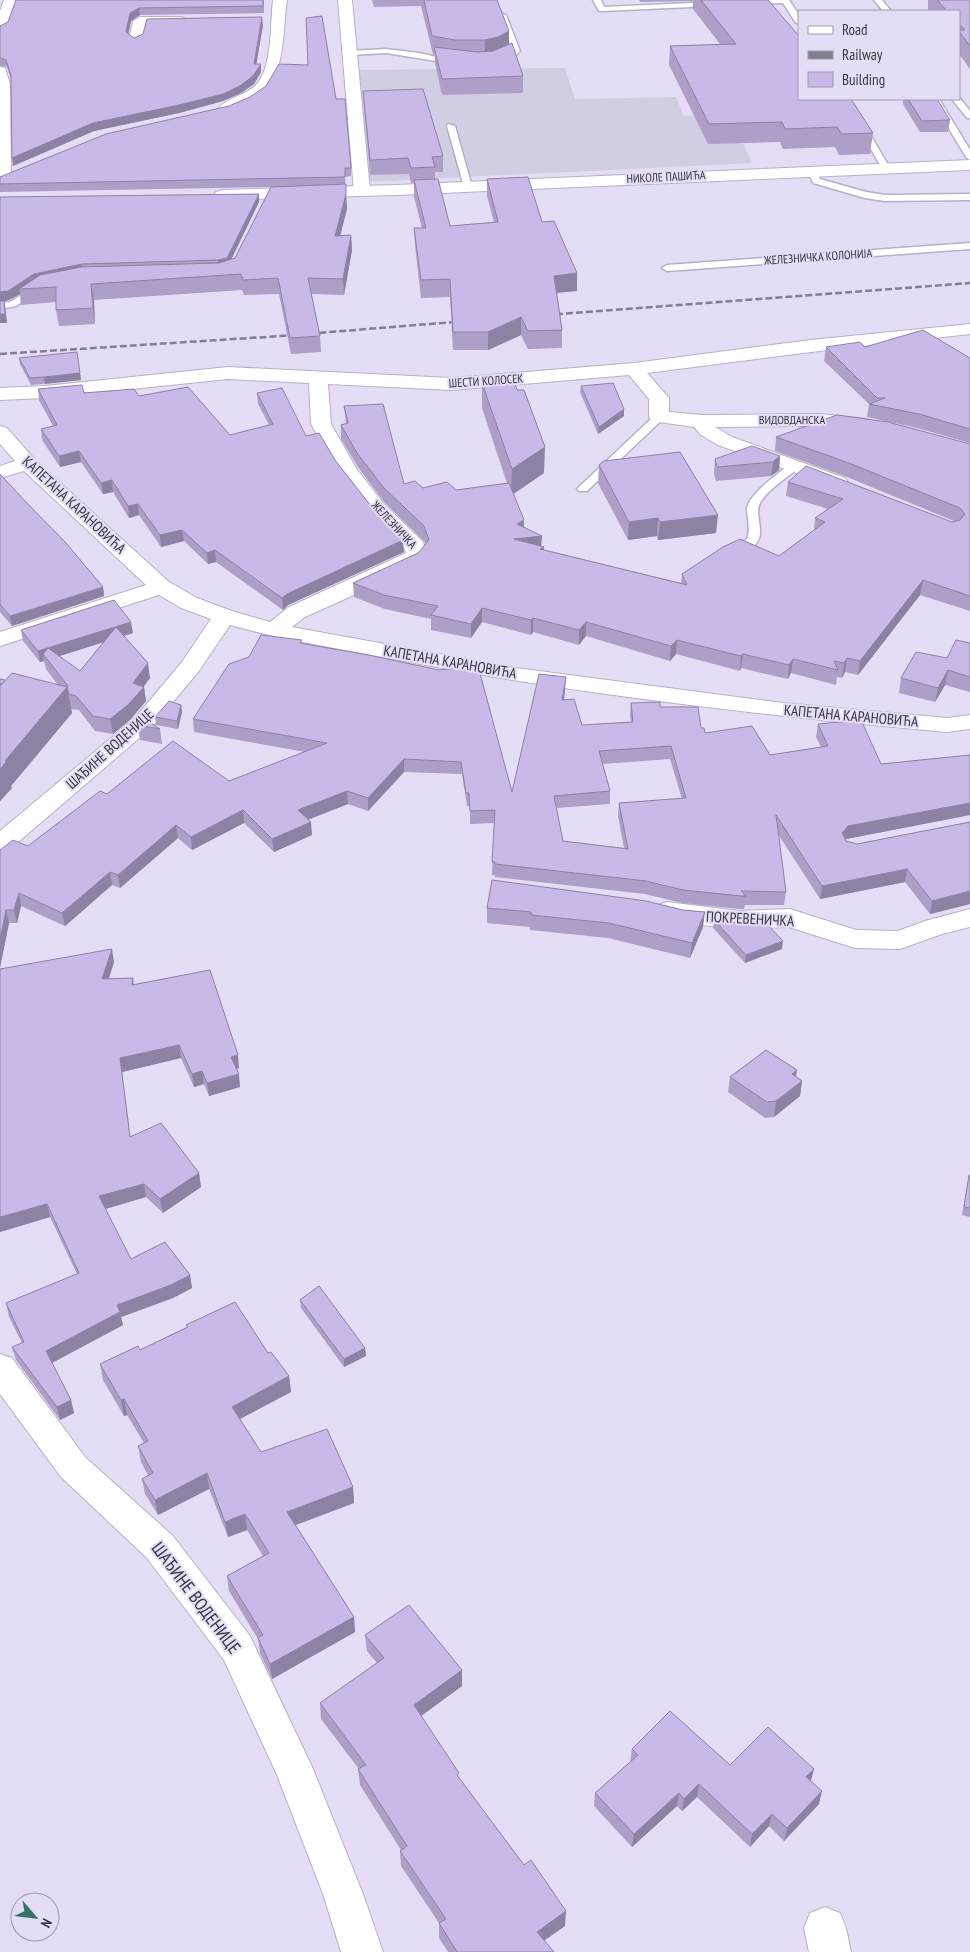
<svg xmlns="http://www.w3.org/2000/svg" width="970" height="1952" viewBox="0 0 970 1952" font-family="'PT Sans Narrow',sans-serif">
<style>
.education{fill:#d1cee3}
.lines{fill:none;stroke-linecap:round;stroke-linejoin:round}
.service-casing{stroke:#b7b0c7;stroke-width:3}
.minor-casing{stroke:#b7b0c7;stroke-width:2}
.secondary-casing{stroke:#b7b0c7;stroke-width:2}
.service{fill:#fff;fill-rule:evenodd}
.minor{fill:#fff;fill-rule:evenodd}
.secondary{fill:#fff;fill-rule:evenodd}
.rail{stroke:#847f90;stroke-width:2.5;stroke-dasharray:7 3;stroke-linecap:butt}
.wall{fill:#ad9fc8;fill-rule:evenodd}
.shaded-wall{fill:#8d82a3}
.building{fill:#c9b9e9;stroke:#8d82a3;fill-rule:evenodd}
.labels{text-anchor:middle;stroke-width:4;stroke-linejoin:round;paint-order:stroke}
.far-street-label{font-size:12px;fill:#393640;stroke:#e4ddf5}
.street-label{font-size:15px;fill:#393640;stroke:#e4ddf5}
.near-street-label{font-size:18px;fill:#393640;stroke:#e4ddf5}
</style>
<rect width="100%" height="100%" fill="#e4ddf5"/>
<polygon class="education" points="565,68 575,99 676,97 684,116 730,114 752,163 364,182 352,70"/>
<g class="lines">
<defs>
<g id="service">
<polygon points="593,0 601,0 604,7 714,2 718,4 714,6 602,11 599,11"/>
<polygon points="748,0 789,0 799,15 799,23 796,23 783,3 749,4 745,2"/>
<polygon points="874,0 882,0 891,11 883,11"/>
<path d="M499,13L506,15L520,51C513,58 504,64 494,63V59L512,50L498,15Z"/>
<polygon points="386,49 419,53 459,62 455,64 386,53 349,55 345,53 349,51"/>
<polygon points="959,97 970,111 970,118 967,118 952,99"/>
<polygon points="841,99 849,99 890,168 889,170 882,168"/>
<polygon points="931,99 939,99 970,150 970,160 966,157"/>
<polygon points="448,124 455,126 472,187 471,189 465,189 464,187 447,126"/>
<polygon points="812,168 815,169 820,179 866,192 885,195 970,194 970,200 885,201 865,198 813,183 808,171"/>
<polygon points="970,243 970,249 667,271 662,268 667,265"/>
<polygon points="36,286 41,289 39,291 16,306 0,309 0,303 10,302"/>
<polygon points="659,414 664,417 663,419 587,491 579,491 577,489 579,487 655,415"/>
<path d="M794,463L799,466L798,468C786,479 768,489 760,503C752,519 773,538 745,552C740,554 736,556 730,554L728,552L730,550L747,539C751,528 747,519 747,508C749,494 779,473 790,464Z"/>
</g>
<g id="minor">
<polygon points="4,0 18,0 7,29 0,33 0,11"/>
<path d="M273,0H287C281,39 288,86 246,105C238,108 230,113 221,111L219,108C225,99 245,95 255,86C273,69 270,24 273,0Z"/>
<polygon points="338,0 352,0 370,191 368,194 356,194 354,191"/>
<polygon points="140,17 182,17 189,21 182,25 146,25 143,40 136,44 129,40 133,21"/>
<polygon points="0,67 5,68 10,84 11,178 6,183 0,185"/>
<path d="M970,324V334L811,352L647,373L669,398V412L702,415L820,414L867,419L870,423L867,427L860,429L801,426L715,427L732,437L845,478L848,482L845,486L838,488L718,445L701,435L694,427L652,421L649,417V399L629,375L452,390L328,384L331,424L356,468L383,503L423,542L428,555L418,566L305,617L292,627L516,668L783,703L947,718L970,715V729L947,732C769,716 591,696 415,663C353,651 290,642 230,625L199,671L151,728L9,850L0,852V831L135,718L182,662L211,619L181,608L159,595L0,646V632L146,585L24,471L0,478V466L15,461L0,444V426L7,428L35,460L169,582L197,598L232,611L270,622L289,607L406,553L405,549L369,511L337,470L311,424L309,383L228,379L45,398L0,400V388L45,386L228,367L452,378L634,363L811,340Z"/>
<polygon points="667,902 739,911 790,909 856,930 898,931 925,921 970,909 970,927 942,934 900,949 855,948 789,927 739,929 682,923 658,917 654,911 658,905"/>
<polygon points="0,1354 12,1358 85,1457 173,1536 250,1636 313,1769 363,1894 383,1952 341,1952 323,1894 277,1775 224,1660 147,1558 61,1477 0,1394"/>
<polygon points="825,1907 840,1913 846,1928 851,1952 809,1952 804,1928 810,1913"/>
</g>
<polygon id="secondary" points="970,160 970,170 396,195 222,200 216,198 214,195 216,192 222,190 396,185"/>
</defs>
<use href="#service" class="service-casing"/>
<use href="#minor" class="minor-casing"/>
<use href="#secondary" class="secondary-casing"/>
<use href="#service" class="service"/>
<use href="#minor" class="minor"/>
<use href="#secondary" class="secondary"/>
<g class="rail">
<polyline points="546,315 970,283"/>
<polyline points="0,354 281,336 466,321"/>
</g>
</g>
<g class="wall">
<polygon points="16,0 264,0 264,13 140,15 131,21 128,34 134,38 263,25 256,64 261,72 254,84 241,93 223,101 179,113 94,131 13,166 11,80 7,67 0,66 0,26 8,22"/>
<polygon points="372,0 497,0 509,44 523,76 523,93 442,95 435,63 435,55 433,54 421,6 374,7"/>
<polygon points="639,0 768,0 873,133 870,154 839,155 835,147 783,149 780,142 708,144 669,65 670,46 720,44 693,9 693,1 640,2"/>
<polygon points="928,0 970,0 970,69 959,54 959,11 928,11"/>
<polygon points="363,91 443,156 443,172 435,172 435,179 450,226 494,222 487,196 487,179 542,222 577,291 557,293 562,330 562,348 528,349 521,335 488,350 453,350 450,297 421,298 415,245 414,228 422,228 414,197 414,183 411,183 409,174 370,175 364,106"/>
<polygon points="336,99 351,168 351,176 345,177 347,209 340,236 351,235 352,250 344,295 311,294 320,336 321,352 291,354 279,294 244,295 242,290 94,300 95,324 59,326 56,310 56,302 21,305 20,294 9,300 3,301 4,301 6,310 7,323 0,323 0,197 259,202 231,260 235,258 271,187 0,192 0,177"/>
<polygon points="903,99 937,99 950,120 948,132 920,132 903,104"/>
<polygon points="826,347 865,347 970,358 970,443 917,428 867,417 869,404 824,361"/>
<polygon points="19,358 80,373 81,380 31,385 20,364"/>
<polygon points="482,383 544,473 514,494 524,528 541,547 544,547 544,550 681,583 682,574 779,556 814,530 815,518 828,509 786,496 788,482 952,522 954,521 847,477 775,451 776,437 970,444 970,611 920,595 858,675 845,672 842,678 837,677 836,685 791,673 788,679 741,668 740,671 676,654 670,661 586,636 579,645 533,632 531,635 482,622 471,638 431,630 431,619 385,609 354,597 353,583 418,553 426,544 424,541 384,502 358,467 341,439 341,425 346,424 344,406 404,484 423,488 456,490 507,483 482,408"/>
<polygon points="581,386 624,416 598,434 580,392"/>
<polygon points="38,389 139,396 230,435 269,425 258,404 257,393 335,460 404,552 288,605 283,610 216,562 208,564 184,541 161,547 139,515 129,518 113,492 103,494 81,462 60,467 42,440 41,429 53,426 39,400"/>
<polygon points="780,456 779,470 771,476 716,481 714,473 715,459"/>
<polygon points="599,465 716,533 658,540 657,536 628,540 598,483"/>
<polygon points="0,474 103,587 104,596 12,626 0,612"/>
<path d="M21,630L133,633L123,636L150,678L144,686V687L146,701L130,720L113,734L95,731L79,710L71,709L72,713L11,786L12,788L0,801V679L5,680L58,685L46,669L44,661L40,662L23,641ZM103,642L80,671L59,656Z"/>
<path d="M302,643L512,792L565,690L564,700L582,725L631,722L630,716L631,703L660,707L701,728L705,733L770,755L821,747L816,737L818,724L881,764L970,755V815L846,839V841L857,844L970,822V904L930,914L905,882L820,899L778,834L786,892L784,905H745L744,909H739L682,903L645,894L495,877V875H492L494,823L470,824V806H467L462,774L404,772L368,811L348,804L308,820L312,835L274,852L244,823L192,850L178,838L120,888L112,885L65,926L21,906L17,923H9L0,967V850L28,846L107,794L229,781L305,752L194,732L193,719ZM670,759L682,799L619,803L618,816L624,848L563,841L556,808L610,804V791L603,764Z"/>
<polygon points="970,643 970,692 945,685 935,702 899,693 901,678 947,658"/>
<polygon points="181,705 182,712 178,729 156,725 155,717"/>
<polygon points="138,725 160,729 162,744 140,740"/>
<polygon points="492,880 703,927 690,958 608,938 530,930 530,927 487,923 487,908"/>
<polygon points="714,920 740,923 782,949 745,963 713,928"/>
<polygon points="114,962 109,979 133,978 134,984 239,1068 237,1069 240,1087 209,1096 204,1084 194,1087 181,1058 122,1072 130,1137 199,1173 201,1187 163,1213 146,1197 105,1209 131,1259 190,1275 192,1288 173,1298 121,1317 123,1325 52,1363 71,1400 74,1413 60,1420 16,1360 12,1347 22,1343 9,1317 6,1303 77,1274 50,1217 0,1232 0,969"/>
<polygon points="797,1070 796,1076 802,1081 800,1096 774,1117 765,1118 728,1092 730,1077"/>
<polygon points="969,1175 970,1175 970,1217 962,1215"/>
<polygon points="300,1300 365,1348 366,1356 344,1367 301,1308"/>
<polygon points="186,1325 268,1353 289,1376 291,1392 240,1419 261,1452 353,1487 354,1503 295,1525 354,1617 355,1632 272,1679 260,1653 258,1639 229,1591 227,1576 263,1556 247,1530 228,1537 209,1489 158,1515 145,1494 142,1479 148,1475 141,1462 138,1446 144,1443 127,1415 124,1416 103,1380 100,1364 140,1350 187,1327"/>
<polygon points="365,1635 462,1670 462,1686 421,1716 459,1778 565,1926 544,1941 554,1952 448,1952 439,1938 439,1923 401,1866 400,1851 401,1850 360,1785 358,1769 359,1769 321,1719 320,1703 377,1663 367,1651"/>
<polygon points="632,1749 730,1765 811,1782 819,1804 784,1841 769,1826 750,1847 697,1797 682,1811 677,1806 632,1847 594,1806 595,1793 630,1762"/>
</g>
<g class="shaded-wall">
<polygon points="139,8 140,15 131,21 127,40 126,32 130,13"/>
<polygon points="262,17 263,25 255,72 254,64"/>
<polygon points="509,31 509,49 485,59 485,40"/>
<polygon points="261,64 261,72 254,84 241,93 223,101 179,113 94,131 13,166 12,158 93,123"/>
<polygon points="259,194 259,202 228,266 219,269 218,260"/>
<polygon points="346,194 347,209 336,252 335,236"/>
<polygon points="351,235 352,250 344,295 343,279"/>
<polygon points="82,264 83,273 19,289 20,294 9,300 0,302 0,292 34,274"/>
<polygon points="577,273 577,291 554,293 554,276"/>
<polygon points="91,284 94,300 95,324 93,308"/>
<polygon points="4,301 7,323 0,323 0,314"/>
<polygon points="521,317 521,335 488,350 488,332"/>
<polygon points="80,373 81,380 45,384 44,377"/>
<polygon points="624,409 624,416 598,434 599,427"/>
<polygon points="545,447 544,473 511,495 512,469"/>
<polygon points="79,451 81,462 60,467 59,456"/>
<polygon points="780,456 779,470 771,476 773,462"/>
<polygon points="112,480 113,492 103,494 101,483"/>
<polygon points="138,504 139,515 129,518 128,506"/>
<polygon points="718,515 716,533 658,540 660,522"/>
<polygon points="658,518 657,536 628,540 629,522"/>
<polygon points="524,520 524,534 517,524"/>
<polygon points="182,530 184,541 161,547 160,535"/>
<polygon points="542,536 541,549 544,547 543,562 514,539"/>
<polygon points="403,540 404,552 288,605 283,610 282,598 287,594"/>
<polygon points="215,550 216,562 208,564 207,553"/>
<polygon points="923,580 920,595 858,675 860,661"/>
<polygon points="103,587 104,596 12,626 10,616"/>
<polygon points="482,608 482,622 471,638 471,624"/>
<polygon points="533,618 533,632 531,635 531,620"/>
<polygon points="131,622 133,633 47,660 43,654 44,661 40,662 38,651"/>
<polygon points="586,622 586,636 579,645 579,630"/>
<polygon points="677,640 676,654 670,661 671,646"/>
<polygon points="743,654 741,668 740,671 741,656"/>
<polygon points="847,658 845,672 842,678 844,663"/>
<polygon points="793,659 791,673 788,679 789,665"/>
<polygon points="148,663 150,678 138,694 144,687 146,701 130,720 113,734 110,719 133,683"/>
<polygon points="948,670 945,685 935,702 938,688"/>
<polygon points="566,677 565,690 562,713 562,700"/>
<polygon points="67,687 72,713 11,786 12,788 0,801 0,769 5,761"/>
<polygon points="181,705 182,712 178,729 177,721"/>
<polygon points="404,759 404,772 368,811 368,798"/>
<polygon points="347,791 348,804 299,823 298,810"/>
<polygon points="970,803 970,815 846,839 842,833 848,826"/>
<polygon points="243,810 244,823 192,850 191,837"/>
<polygon points="311,822 312,835 274,852 272,839"/>
<polygon points="176,825 178,838 120,888 118,875"/>
<polygon points="907,869 905,882 820,899 822,886"/>
<polygon points="110,872 112,885 65,926 62,913"/>
<polygon points="970,891 970,904 930,914 932,901"/>
<polygon points="19,893 21,906 17,923 14,910"/>
<polygon points="6,910 9,923 0,968 0,940"/>
<polygon points="705,912 703,927 690,958 692,943"/>
<polygon points="783,941 782,949 745,963 746,955"/>
<polygon points="112,949 114,962 104,992 102,979"/>
<polygon points="179,1045 181,1058 122,1072 132,1150 120,1058"/>
<polygon points="238,1055 239,1068 233,1070 231,1057"/>
<polygon points="797,1070 794,1086 792,1074"/>
<polygon points="202,1071 204,1084 194,1087 192,1074"/>
<polygon points="239,1074 240,1087 209,1096 207,1083"/>
<polygon points="802,1081 800,1096 774,1117 776,1101"/>
<polygon points="199,1173 201,1187 163,1213 160,1199"/>
<polygon points="144,1184 146,1197 102,1210 99,1196"/>
<polygon points="47,1204 50,1217 0,1232 0,1217"/>
<polygon points="190,1275 192,1288 173,1298 121,1317 123,1325 50,1364 46,1351 117,1305"/>
<polygon points="365,1348 366,1356 344,1367 344,1359"/>
<polygon points="289,1376 291,1392 234,1422 232,1407"/>
<polygon points="124,1399 127,1415 124,1416 121,1400"/>
<polygon points="71,1400 74,1413 60,1420 57,1407"/>
<polygon points="207,1473 209,1489 158,1515 155,1500"/>
<polygon points="353,1487 354,1503 288,1528 287,1512"/>
<polygon points="245,1514 247,1530 228,1537 225,1522"/>
<polygon points="354,1617 355,1632 272,1679 270,1664"/>
<polygon points="462,1670 462,1686 414,1721 414,1705"/>
<polygon points="814,1769 811,1781 806,1777"/>
<polygon points="699,1784 697,1797 682,1811 684,1799"/>
<polygon points="822,1791 819,1804 784,1841 787,1828"/>
<polygon points="679,1793 677,1806 632,1847 634,1834"/>
<polygon points="772,1814 769,1826 750,1847 752,1834"/>
<polygon points="566,1911 565,1926 536,1946 537,1932"/>
</g>
<g class="building">
<polygon points="16,0 263,0 263,6 139,8 130,13 126,32 134,38 143,34 147,19 262,17 254,64 261,64 253,76 240,86 223,94 179,105 93,123 12,158 11,76 6,60 0,58 0,26 8,22"/>
<polygon points="424,0 497,0 509,31 498,37 485,40 455,40 432,36"/>
<polygon points="701,0 768,0 799,36 799,99 851,99 873,133 842,134 837,127 785,129 782,122 709,124 670,46 736,44"/>
<polygon points="937,0 970,0 970,46 959,31 959,30 965,30 959,24 959,11 947,11"/>
<polygon points="322,16 336,99 345,99 351,168 345,168 345,177 0,184 0,177 106,134 229,106 250,97 266,86 279,64 308,65 306,18"/>
<polygon points="512,43 523,76 442,79 434,47 477,52 493,51"/>
<polygon points="423,89 443,156 432,157 435,167 411,168 408,158 370,160 363,91"/>
<polygon points="908,99 937,99 950,120 922,121"/>
<polygon points="528,177 542,222 554,221 577,273 554,276 562,330 528,331 521,317 488,332 453,332 450,279 421,280 414,228 426,228 414,180 438,179 450,226 498,222 487,179"/>
<polygon points="346,184 346,194 335,236 351,235 343,279 308,278 320,336 290,338 278,278 243,280 241,274 91,284 93,308 56,310 56,287 19,289 40,275 81,267 219,263 235,258 271,187"/>
<polygon points="259,194 227,258 218,260 82,264 34,274 8,291 0,292 0,197"/>
<polygon points="0,301 4,301 5,314 0,314"/>
<polygon points="923,330 970,358 970,429 919,414 869,404 885,398 877,398 826,347 860,342 865,347"/>
<polygon points="77,352 80,373 44,377 30,378 19,358"/>
<polygon points="514,381 517,390 524,390 545,447 512,469 482,383"/>
<polygon points="613,383 624,409 599,427 581,386"/>
<polygon points="82,385 84,393 134,389 139,396 188,387 230,435 273,424 257,393 282,388 306,436 319,433 335,460 367,501 403,540 287,594 282,598 215,550 207,553 182,530 160,535 138,504 128,506 112,480 101,483 79,451 59,456 41,429 57,425 38,389"/>
<polygon points="383,404 404,484 415,481 423,488 447,482 456,490 509,483 524,520 517,524 542,536 514,539 544,547 540,549 687,585 682,574 723,547 740,539 779,556 825,522 815,518 843,499 788,482 806,466 952,522 960,520 965,514 960,508 849,463 776,437 837,415 888,422 970,444 970,596 923,580 860,661 847,658 844,663 834,661 838,670 793,659 789,665 743,654 741,656 677,640 671,646 586,622 579,630 533,618 531,620 482,608 471,624 431,615 438,606 384,595 353,583 418,553 429,540 424,526 384,488 357,453 341,425 348,423 344,406"/>
<polygon points="752,446 780,456 773,462 717,467 715,459"/>
<polygon points="680,452 718,515 660,522 658,518 629,522 599,465 604,461"/>
<polygon points="0,474 25,501 66,543 103,587 10,616 0,604"/>
<polygon points="114,600 131,622 38,651 21,630"/>
<polygon points="116,627 148,663 133,683 144,687 128,705 110,719 93,716 76,696 69,694 67,687 68,686 43,654 48,648 80,671"/>
<path d="M261,635L302,640L300,643L368,655L439,670L478,666L512,792L539,674L566,677L562,700L574,699L582,725L633,722L631,703L660,702V707H698L701,728H704L705,733L752,726L770,755L828,746L818,724L861,720L881,764L970,755V803L848,826L842,833L846,841L857,844L970,822V891L932,901L907,869L822,886L776,815L786,892L741,891L746,896H741L683,890L646,881L495,864V862H492L495,810L470,811L469,793H466L461,762L404,759L368,798L347,791L298,810L311,822L272,839L243,810L191,837L176,825L118,875L110,872L62,913L19,893L14,910H6L0,940V850L13,840L28,846L100,791L107,794L173,741L229,781L327,743L193,719L229,664L249,657ZM671,746L686,798L619,803L628,849L563,841L554,796L610,791L599,751Z"/>
<polygon points="956,640 970,643 970,677 948,670 938,688 901,678 916,652 947,658"/>
<polygon points="12,673 67,687 5,761 7,761 0,769 0,686"/>
<polygon points="0,679 5,680 2,684 0,684"/>
<polygon points="169,701 181,705 177,721 155,717"/>
<polygon points="145,719 160,729 138,725"/>
<polygon points="492,880 646,901 683,910 705,912 692,943 609,923 531,915 531,912 487,908"/>
<polygon points="714,920 740,923 765,922 783,941 746,955"/>
<polygon points="112,949 102,979 133,978 132,985 210,970 238,1055 231,1057 239,1074 207,1083 202,1071 192,1074 179,1045 120,1058 130,1137 161,1123 199,1173 160,1199 144,1184 99,1196 131,1259 165,1242 190,1275 171,1285 117,1305 120,1312 46,1351 71,1400 57,1407 12,1347 24,1342 6,1303 79,1273 47,1204 0,1217 0,969"/>
<polygon points="766,1050 797,1070 792,1074 802,1081 776,1101 767,1102 730,1077"/>
<polygon points="969,1175 970,1175 970,1208 964,1207"/>
<polygon points="319,1286 365,1348 344,1359 300,1300"/>
<polygon points="235,1302 268,1353 271,1352 289,1376 232,1407 261,1452 327,1429 353,1487 287,1512 354,1617 270,1664 258,1638 263,1635 227,1576 269,1553 245,1514 225,1522 207,1473 155,1500 142,1479 153,1473 138,1446 148,1441 124,1399 121,1400 100,1364 138,1346 140,1350 188,1327 186,1325"/>
<polygon points="409,1605 462,1670 414,1705 459,1773 457,1775 524,1865 531,1860 566,1911 537,1932 554,1952 457,1952 439,1923 446,1919 400,1851 407,1846 358,1769 366,1765 320,1703 384,1658 365,1635"/>
<polygon points="670,1711 730,1765 768,1727 814,1769 806,1777 822,1791 787,1828 772,1814 752,1834 699,1784 684,1799 679,1793 634,1834 595,1793 638,1755 632,1749"/>
</g>
<g class="labels">
<g class="far-street-label">
<text transform="translate(666 177) rotate(-3)" y="4">НИКОЛЕ ПАШИЋА</text>
<text transform="translate(818 257) rotate(-4)" y="4">ЖЕЛЕЗНИЧКА КОЛОНИЈА</text>
<text transform="translate(486 381) rotate(-4)" y="4">ШЕСТИ КОЛОСЕК</text>
<text x="792" y="424">ВИДОВДАНСКА</text>
<text transform="translate(394 525) rotate(47)" y="4">ЖЕЛЕЗНИЧКА</text>
</g>
<g class="street-label">
<text transform="translate(74 505) rotate(43)" y="5">КАПЕТАНА КАРАНОВИЋА</text>
<text transform="translate(450 662) rotate(10)" y="5">КАПЕТАНА КАРАНОВИЋА</text>
<text transform="translate(851 716) rotate(5)" y="5">КАПЕТАНА КАРАНОВИЋА</text>
<text transform="translate(110 749) rotate(-42)" y="5">ШАЂИНЕ ВОДЕНИЦЕ</text>
<text transform="translate(750 919) rotate(3)" y="5">ПОКРЕВЕНИЧКА</text>
</g>
<g class="near-street-label">
<text transform="translate(196 1598) rotate(53)" y="6">ШАЂИНЕ ВОДЕНИЦЕ</text>
</g>
</g>
<rect x="798" y="10" width="162" height="90" fill="#e4ddf5" stroke="#a09aad"/>
<rect x="808" y="26" width="25" height="8" fill="#ffffff" stroke="#a09aad"/>
<text x="842" y="35" font-size="15" fill="#393640">Road</text>
<rect x="808" y="51" width="25" height="8" fill="#847f90" stroke="#a09aad"/>
<text x="842" y="60" font-size="15" fill="#393640">Railway</text>
<rect x="808" y="72" width="25" height="15" fill="#c9b9e9" stroke="#a09aad"/>
<text x="842" y="85" font-size="15" fill="#393640">Building</text>
<g transform="translate(35 1917) rotate(118)"><circle r="24" fill="#e4ddf5" stroke="#a09aad"/>
<path d="M0-4L9 19L0 12L-9 19Z" fill="#327465"/>
<text y="-8" font-size="14" font-weight="bold" text-anchor="middle" fill="#393640">N</text>
</g>
</svg>
